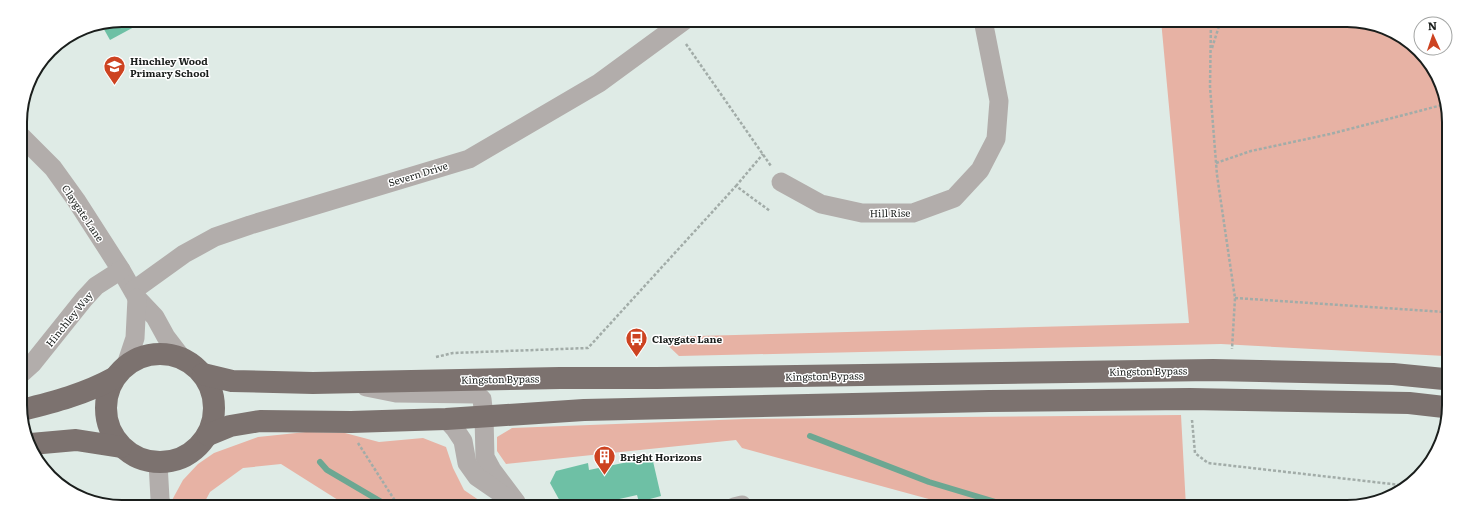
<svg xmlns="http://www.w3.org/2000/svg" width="1469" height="527" viewBox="0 0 1469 527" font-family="Literata,serif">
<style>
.green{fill:#e7b2a4}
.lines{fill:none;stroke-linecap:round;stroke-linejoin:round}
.stream{stroke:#6ca792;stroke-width:6}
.building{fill:#6ec0a5}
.path{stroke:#a2aca8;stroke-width:2.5;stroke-dasharray:3 2;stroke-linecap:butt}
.minor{stroke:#b2adab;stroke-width:19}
.trunk{stroke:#7c726f;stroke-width:22}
.labels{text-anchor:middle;stroke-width:3;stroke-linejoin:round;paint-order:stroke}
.poi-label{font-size:10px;font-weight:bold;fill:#1a1e1c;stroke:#fff;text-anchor:start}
.street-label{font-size:10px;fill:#1a1e1c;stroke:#fff}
.rim{fill:none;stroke:#1a1e1c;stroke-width:2}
</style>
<rect width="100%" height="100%" fill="#dfebe6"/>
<g class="green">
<polygon points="1161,20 1347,20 1380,25 1424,55 1448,108 1445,356 1221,344 679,356 659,337 1189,323"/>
<polygon points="1181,415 1186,507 958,507 742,448 736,440 506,464 497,451 497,437 512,428 745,419"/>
<polygon points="306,432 345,433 379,442 423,438 446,447 453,468 464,490 489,507 344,507 338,500 281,464 243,468 210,492 202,507 172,507 171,502 183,480 198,464 214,453 258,437"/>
</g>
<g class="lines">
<g class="stream">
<polyline points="810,436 929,482 999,503 1006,507"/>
<polyline points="320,462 327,470 390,507"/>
</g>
</g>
<g class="building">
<polygon points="122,20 147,20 110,40 101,24"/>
<polygon points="652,457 661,496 639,502 637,495 606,502 606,506 602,507 567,507 565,501 561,503 550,483 556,471 588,463 589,470"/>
</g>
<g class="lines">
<g class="path">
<polyline points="1211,20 1210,87 1217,175 1235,298 1232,349"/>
<polyline points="686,44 771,166"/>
<polyline points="1212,48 1221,20"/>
<polyline points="1216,163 1251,151 1330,134 1446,104"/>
<polyline points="736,186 763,154"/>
<polyline points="1235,298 1445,312"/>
<polyline points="436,357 453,353 588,348 736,186 770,211"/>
<polyline points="1192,420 1195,453 1208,463 1409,486"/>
<polyline points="358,443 399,507"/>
</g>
<g class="minor">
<polyline points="20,135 53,168 76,200 121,270 137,298 155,317 166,337 182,358"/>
<polyline points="781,182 821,204 862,213 913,213 954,198 980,170 996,139 999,101 983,20"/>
<polyline points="134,290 184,254 215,237 250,225 469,159 599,83 685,20"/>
<polyline points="126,365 135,338 137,298"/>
<polyline points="22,373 32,364 84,299 96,286 121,270"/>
<polyline points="366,387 396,393 476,394 482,399 484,417 485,457 492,470 516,502 518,507"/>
<polyline points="446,419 455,429 463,441 467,463 477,477 506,497"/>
<polyline points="158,463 160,499 162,507"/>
<polyline points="734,507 742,505 742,507"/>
</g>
<g class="trunk">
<circle cx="160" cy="408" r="54"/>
<polyline points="203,374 232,381 313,383 560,378 657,378 1213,370 1393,374 1444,379"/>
<path d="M22,410C54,402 85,394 114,378"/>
<polyline points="208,435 230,426 260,421 351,422 446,419 584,410 989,401 1190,399 1409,403 1444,407"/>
<polyline points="31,444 76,440 121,447"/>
</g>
</g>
<defs>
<symbol id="school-pin" viewBox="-11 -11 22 30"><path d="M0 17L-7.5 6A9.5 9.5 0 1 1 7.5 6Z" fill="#cd4321" stroke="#fff"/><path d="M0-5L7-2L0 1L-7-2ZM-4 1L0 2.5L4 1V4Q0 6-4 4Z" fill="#fff"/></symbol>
<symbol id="bus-pin" viewBox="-11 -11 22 30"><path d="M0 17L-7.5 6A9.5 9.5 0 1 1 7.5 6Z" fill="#cd4321" stroke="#fff"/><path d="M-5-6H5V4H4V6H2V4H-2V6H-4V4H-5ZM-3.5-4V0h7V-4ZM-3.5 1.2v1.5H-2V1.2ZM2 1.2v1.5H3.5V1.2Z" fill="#fff"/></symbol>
<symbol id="building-pin" viewBox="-11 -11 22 30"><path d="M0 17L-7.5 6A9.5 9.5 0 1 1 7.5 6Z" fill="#cd4321" stroke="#fff"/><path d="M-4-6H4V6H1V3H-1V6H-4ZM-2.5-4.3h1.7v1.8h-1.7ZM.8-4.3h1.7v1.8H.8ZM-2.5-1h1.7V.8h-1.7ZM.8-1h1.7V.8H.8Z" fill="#fff"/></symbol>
</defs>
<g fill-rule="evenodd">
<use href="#school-pin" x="102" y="54" width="25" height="34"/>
<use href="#bus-pin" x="624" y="326" width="25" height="34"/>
<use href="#building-pin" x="592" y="444" width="25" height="34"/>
</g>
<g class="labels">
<g class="poi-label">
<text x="130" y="65">Hinchley Wood<tspan x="130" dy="12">Primary School</tspan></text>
<text x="652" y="343">Claygate Lane</text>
<text x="620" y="461">Bright Horizons</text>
</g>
<g class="street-label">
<text transform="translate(418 174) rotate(-17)" y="4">Severn Drive</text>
<text transform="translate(83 213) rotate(56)" y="4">Claygate Lane</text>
<text transform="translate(890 213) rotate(-1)" y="4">Hill Rise</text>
<text transform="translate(69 319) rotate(-51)" y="4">Hinchley Way</text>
<text transform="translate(1148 371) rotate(-1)" y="4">Kingston Bypass</text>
<text transform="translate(824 376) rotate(-1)" y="4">Kingston Bypass</text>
<text transform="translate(500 379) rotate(-1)" y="4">Kingston Bypass</text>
</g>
</g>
<path d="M0 0H1469V527H0ZM122 27H1347A95 95 0 0 1 1442 122V405A95 95 0 0 1 1347 500H122A95 95 0 0 1 27 405V122A95 95 0 0 1 122 27Z" fill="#fff" fill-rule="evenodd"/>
<path class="rim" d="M122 27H1347A95 95 0 0 1 1442 122V405A95 95 0 0 1 1347 500H122A95 95 0 0 1 27 405V122A95 95 0 0 1 122 27Z"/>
<g transform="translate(1433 36) rotate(357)"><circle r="19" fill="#ffffff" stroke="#a3a5a4"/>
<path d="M0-3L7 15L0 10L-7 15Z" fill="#cd4321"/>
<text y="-6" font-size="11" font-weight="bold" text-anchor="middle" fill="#1a1e1c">N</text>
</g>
</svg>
